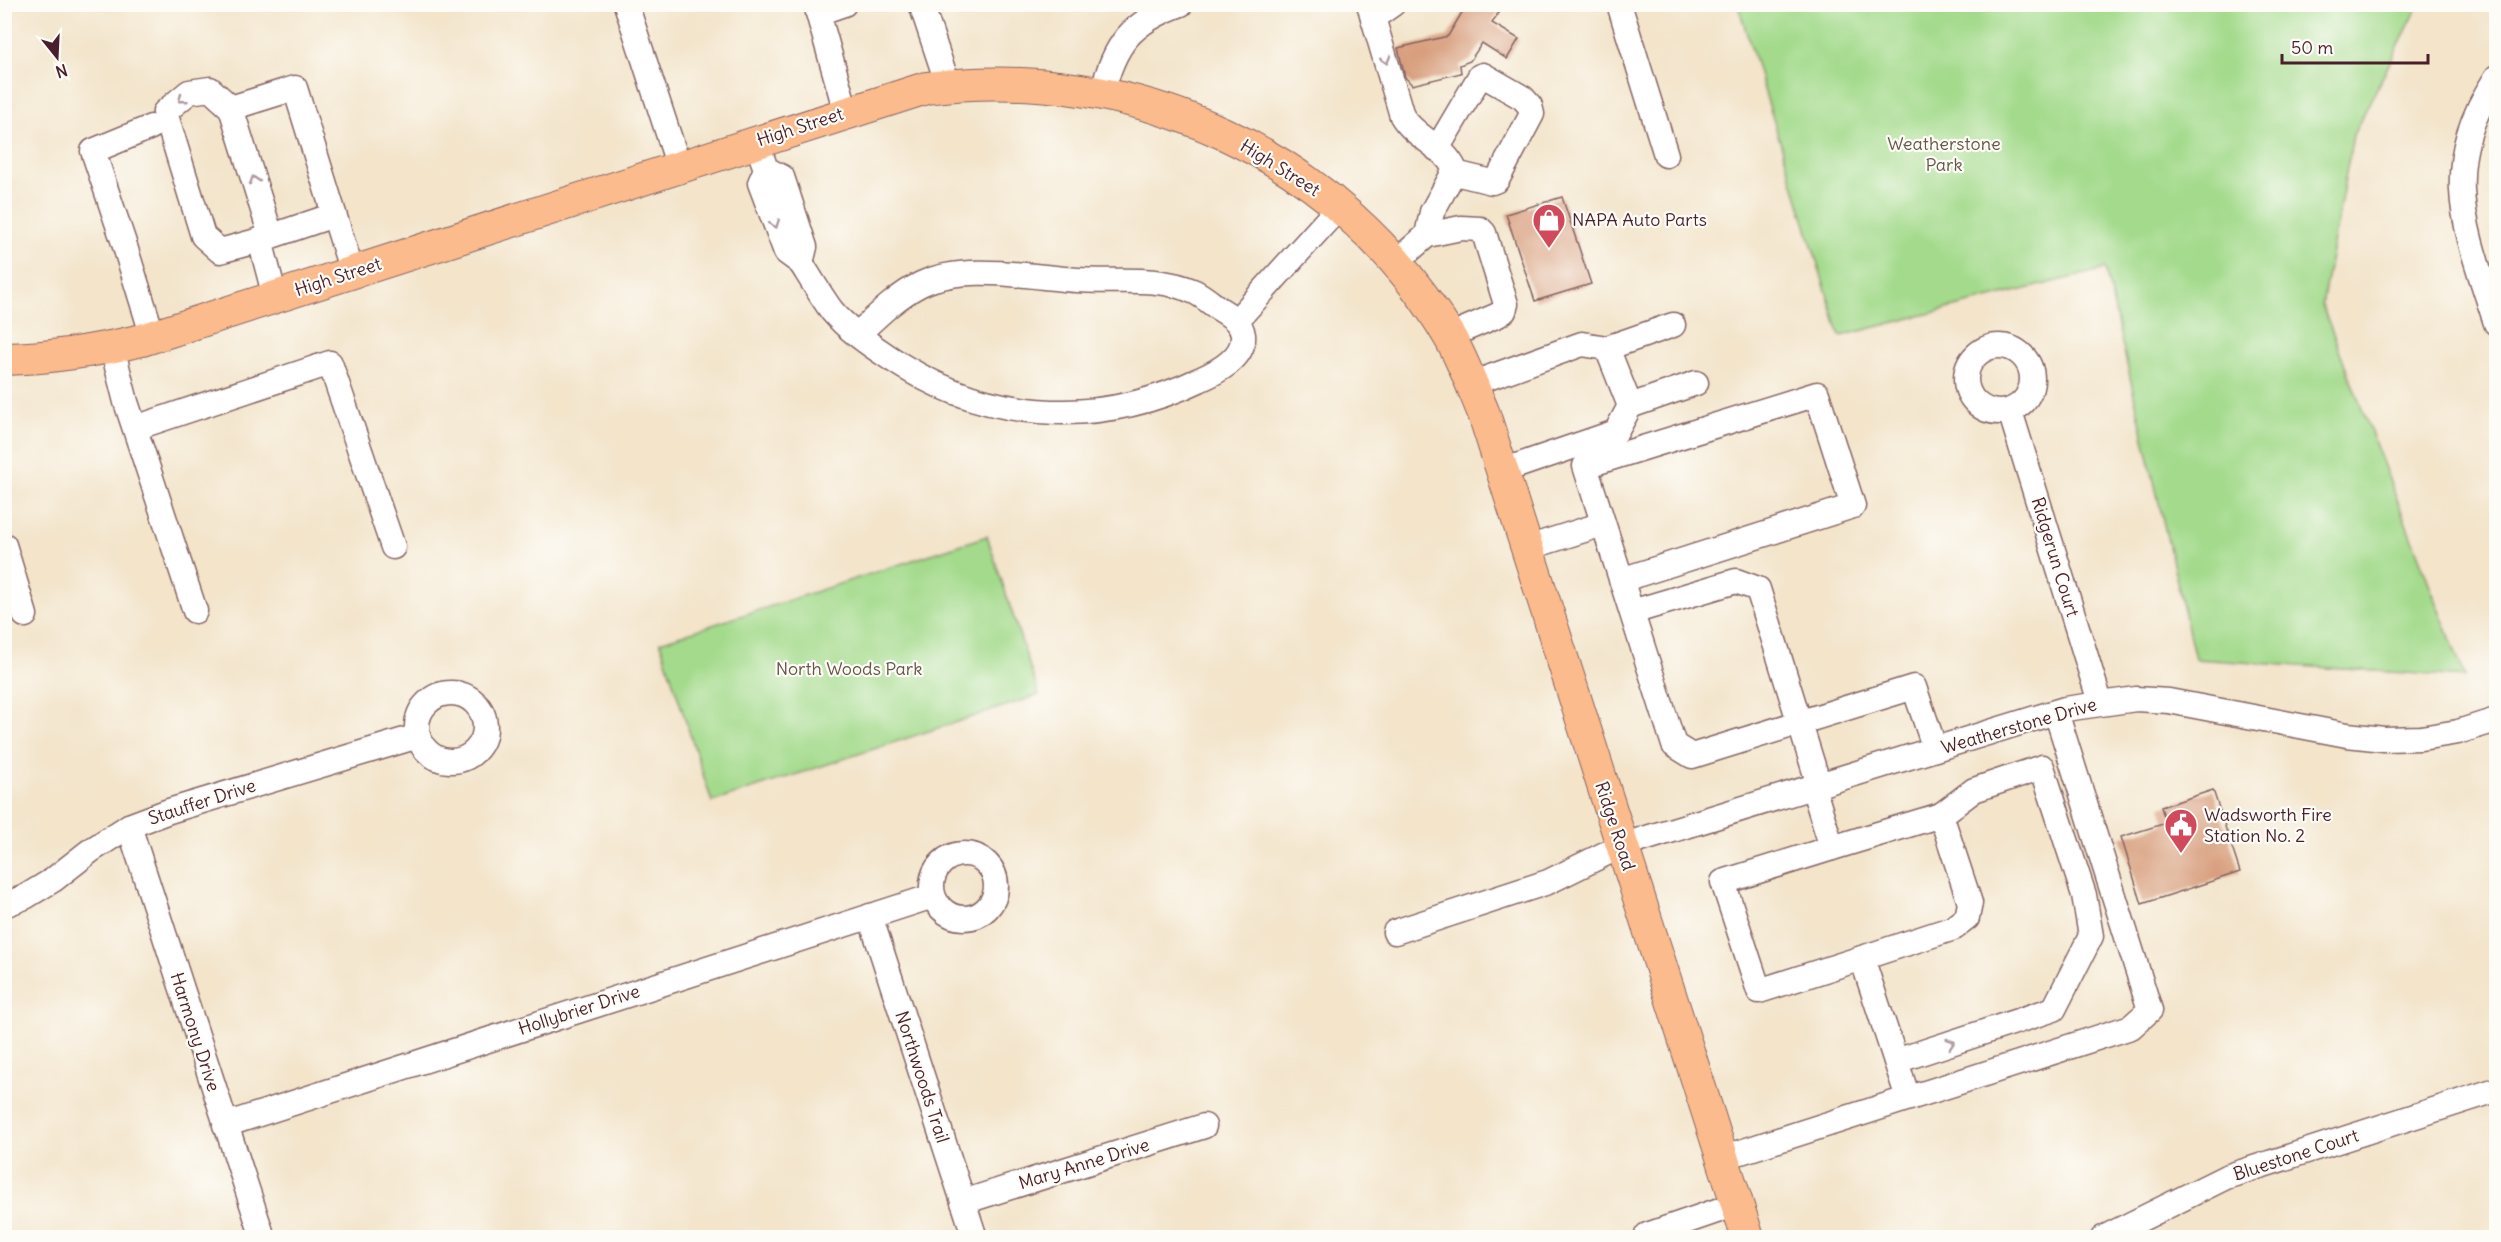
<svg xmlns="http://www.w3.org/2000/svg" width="2501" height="1242" viewBox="0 0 2501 1242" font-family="Delius,sans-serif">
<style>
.green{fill:#a3da8b;stroke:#767c5b;stroke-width:1.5}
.building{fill:#d79b79}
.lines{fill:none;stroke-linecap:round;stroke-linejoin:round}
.minor-casing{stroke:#856463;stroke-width:27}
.major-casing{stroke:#856463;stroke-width:34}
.minor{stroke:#fff;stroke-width:24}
.major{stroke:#fbbb8c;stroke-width:32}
.oneway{stroke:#ae9aa0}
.labels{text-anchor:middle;stroke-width:4.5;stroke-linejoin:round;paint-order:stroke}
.street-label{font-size:18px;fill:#4a1f2b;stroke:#fdfcf7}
.park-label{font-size:18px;fill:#655748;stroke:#fdfcf7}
.poi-label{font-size:18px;fill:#4a1f2b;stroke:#fdfcf7;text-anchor:start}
</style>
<rect width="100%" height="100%" fill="#fdfcf7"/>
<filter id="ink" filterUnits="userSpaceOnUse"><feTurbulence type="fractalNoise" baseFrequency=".0167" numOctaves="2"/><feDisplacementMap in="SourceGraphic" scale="12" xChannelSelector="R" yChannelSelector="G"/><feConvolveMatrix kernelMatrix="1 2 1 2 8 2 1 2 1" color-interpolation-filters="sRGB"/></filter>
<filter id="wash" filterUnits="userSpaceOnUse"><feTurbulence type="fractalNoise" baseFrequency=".008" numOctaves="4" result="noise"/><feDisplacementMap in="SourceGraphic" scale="24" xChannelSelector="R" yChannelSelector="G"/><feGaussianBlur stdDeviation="1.35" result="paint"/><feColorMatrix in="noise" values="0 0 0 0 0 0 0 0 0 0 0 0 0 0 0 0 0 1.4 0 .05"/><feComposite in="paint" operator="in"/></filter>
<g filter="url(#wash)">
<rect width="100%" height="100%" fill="#f3e4ca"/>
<g class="green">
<polygon points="1738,5 2419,5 2353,135 2322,305 2465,677 2195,659 2105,269 1840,336"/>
<polygon points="987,536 1039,695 712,802 660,642"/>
</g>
<g id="blocks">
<g class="building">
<polygon points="1467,4 1487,4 1499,12 1492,23 1519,39 1507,59 1482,43 1470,61 1460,65 1461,73 1412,85 1405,77 1398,48 1448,36"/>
<polygon points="1562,197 1591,284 1535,301 1506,214"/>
<polygon points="2213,790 2240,872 2142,904 2121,837 2166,823 2161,807"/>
</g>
</g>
</g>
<g filter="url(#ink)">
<use href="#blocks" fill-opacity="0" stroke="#856463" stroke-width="1.5"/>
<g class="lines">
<defs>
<g id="minor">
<polyline points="626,4 679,167"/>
<polyline points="844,4 818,13 846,112"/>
<polyline points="921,4 948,85"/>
<path d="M1369,4L1402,116C1415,138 1445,146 1455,170L1432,212L1427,235L1395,263"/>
<polyline points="1619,4 1666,155"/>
<polyline points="1373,18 1393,4"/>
<path d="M2496,78C2437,169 2466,229 2496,323"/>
<path d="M1102,94C1114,44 1131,22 1181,4"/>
<polyline points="231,108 295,88 352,272"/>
<polyline points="151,127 93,151 123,240 153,337"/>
<polyline points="756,141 766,169 782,177 805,247 801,263 786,252 760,183 766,169"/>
<polyline points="1437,149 1480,76 1483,75 1523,98 1530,106 1532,114 1497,180 1492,182 1455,173"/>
<polyline points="1427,235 1461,228 1480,229 1484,233 1506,304 1504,311 1498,315 1449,336"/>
<polyline points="271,236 231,108 210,89 189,92 165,112 203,236 220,251 260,240 275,297"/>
<polyline points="260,240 334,215"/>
<path d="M801,263C811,279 821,296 832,311C847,329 869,344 887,356C982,421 1095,430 1199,380C1217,372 1245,358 1243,335C1241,321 1229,315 1218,308C1211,303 1203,296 1195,292C1158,275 1116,283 1077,280C1030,277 964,263 921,284C897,296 877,316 858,334"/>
<polyline points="1237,320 1339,207"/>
<circle cx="1999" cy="379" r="33"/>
<polyline points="112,347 126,402 195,611"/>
<polyline points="1607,348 1630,406"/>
<polyline points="1471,384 1582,344 1607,348 1673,325"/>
<polyline points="2010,411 2100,702"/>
<polyline points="135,428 330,363 393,547"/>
<polyline points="1502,471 1616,432 1630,406 1696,383"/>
<polyline points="4,545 25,615"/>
<polyline points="1527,548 1603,524"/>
<polyline points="1621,580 1853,506 1817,394 1585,466 1674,745 1692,756 1914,687 1935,749"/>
<polyline points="1632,612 1736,581 1758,589 1819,785"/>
<circle cx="451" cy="727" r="34"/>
<polyline points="1813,787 1832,848 1723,882 1759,991 1862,958 1908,1098"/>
<polyline points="129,826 263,1238"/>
<polyline points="1832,848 1941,815"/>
<circle cx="964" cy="886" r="32"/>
<polyline points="4,905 25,897 53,880 90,851 129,826 169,811 418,736"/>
<polyline points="870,916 975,1238"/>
<polyline points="1395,932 1548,882 1621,846 2065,709 2136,699 2169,701 2347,735 2384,739 2421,738 2458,732 2496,720"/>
<polyline points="1862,958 1954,928 1967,918 1970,903 1941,815 1974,790 2042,767 2084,895 2091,936 2054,1009 1896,1061"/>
<polyline points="225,1125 933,896"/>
<polyline points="1722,1158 2131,1027 2150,1010 2056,712"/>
<polyline points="963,1202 1204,1126"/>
<polyline points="1647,1238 1647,1235 1737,1204"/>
<polyline points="2103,1238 2226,1177 2496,1090"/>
</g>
<path id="major" d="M4,359C52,358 96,351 142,340L926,88C1132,61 1342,155 1449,336C1463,360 1473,388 1484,414L1748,1238"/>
</defs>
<use href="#minor" class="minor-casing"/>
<use href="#major" class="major-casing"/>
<use href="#minor" class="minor"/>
<use href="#major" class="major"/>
</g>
<defs><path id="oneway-chevron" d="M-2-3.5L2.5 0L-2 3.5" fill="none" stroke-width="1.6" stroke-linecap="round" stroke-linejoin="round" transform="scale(1.5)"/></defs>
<g class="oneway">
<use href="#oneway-chevron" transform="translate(1386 60) rotate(73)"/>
<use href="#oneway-chevron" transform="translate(182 99) rotate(142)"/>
<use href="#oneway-chevron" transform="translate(254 180) rotate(-107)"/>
<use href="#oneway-chevron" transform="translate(775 224) rotate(70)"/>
<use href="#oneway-chevron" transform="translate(1951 1043) rotate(-18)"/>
</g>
</g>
<defs>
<symbol id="shop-pin" viewBox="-11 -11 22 30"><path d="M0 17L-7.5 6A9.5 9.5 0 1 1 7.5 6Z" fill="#d1495b" stroke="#fdfcf7"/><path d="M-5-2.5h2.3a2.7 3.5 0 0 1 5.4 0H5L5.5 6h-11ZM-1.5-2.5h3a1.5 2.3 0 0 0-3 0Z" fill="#fff"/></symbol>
<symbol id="civic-pin" viewBox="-11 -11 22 30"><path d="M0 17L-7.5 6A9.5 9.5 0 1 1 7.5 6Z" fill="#d1495b" stroke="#fdfcf7"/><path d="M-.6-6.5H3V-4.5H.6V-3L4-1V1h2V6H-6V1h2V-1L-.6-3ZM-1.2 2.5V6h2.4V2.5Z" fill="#fff"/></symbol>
</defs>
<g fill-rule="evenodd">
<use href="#shop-pin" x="1530" y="201" width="38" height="52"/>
<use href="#civic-pin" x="2162" y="806" width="38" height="52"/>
</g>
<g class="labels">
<g class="street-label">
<text transform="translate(800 127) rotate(-18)" y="6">High Street</text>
<text transform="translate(1280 168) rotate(32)" y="6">High Street</text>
<text transform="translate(338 277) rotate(-18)" y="6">High Street</text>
<text transform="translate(2055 557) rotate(73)" y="6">Ridgerun Court</text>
<text transform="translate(2019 726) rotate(-16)" y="6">Weatherstone Drive</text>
<text transform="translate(202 802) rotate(-18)" y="6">Stauffer Drive</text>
<text transform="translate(1615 826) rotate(72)" y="6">Ridge Road</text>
<text transform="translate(579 1010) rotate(-18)" y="6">Hollybrier Drive</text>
<text transform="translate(195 1032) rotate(72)" y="6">Harmony Drive</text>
<text transform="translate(922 1077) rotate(72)" y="6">Northwoods Trail</text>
<text transform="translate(2296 1155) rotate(-18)" y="6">Bluestone Court</text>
<text transform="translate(1084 1164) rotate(-17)" y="6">Mary Anne Drive</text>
</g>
<g class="park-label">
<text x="1944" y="150">Weatherstone<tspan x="1944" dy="21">Park</tspan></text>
<text x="849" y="675">North Woods Park</text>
</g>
<g class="poi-label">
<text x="1572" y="226">NAPA Auto Parts</text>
<text x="2204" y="821">Wadsworth Fire<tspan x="2204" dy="21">Station No. 2</tspan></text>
</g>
</g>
<rect width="2501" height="1242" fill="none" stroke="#fdfcf7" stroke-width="24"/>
<g transform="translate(57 57) rotate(162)" stroke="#fdfcf7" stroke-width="4.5" paint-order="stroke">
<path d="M0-4.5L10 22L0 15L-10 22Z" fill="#4a1f2b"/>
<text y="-9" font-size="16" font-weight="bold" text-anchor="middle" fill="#4a1f2b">N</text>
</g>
<path d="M2282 54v9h146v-9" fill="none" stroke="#4a1f2b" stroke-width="3"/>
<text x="2291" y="54" font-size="18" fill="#4a1f2b" stroke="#fdfcf7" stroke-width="4.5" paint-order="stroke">50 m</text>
</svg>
